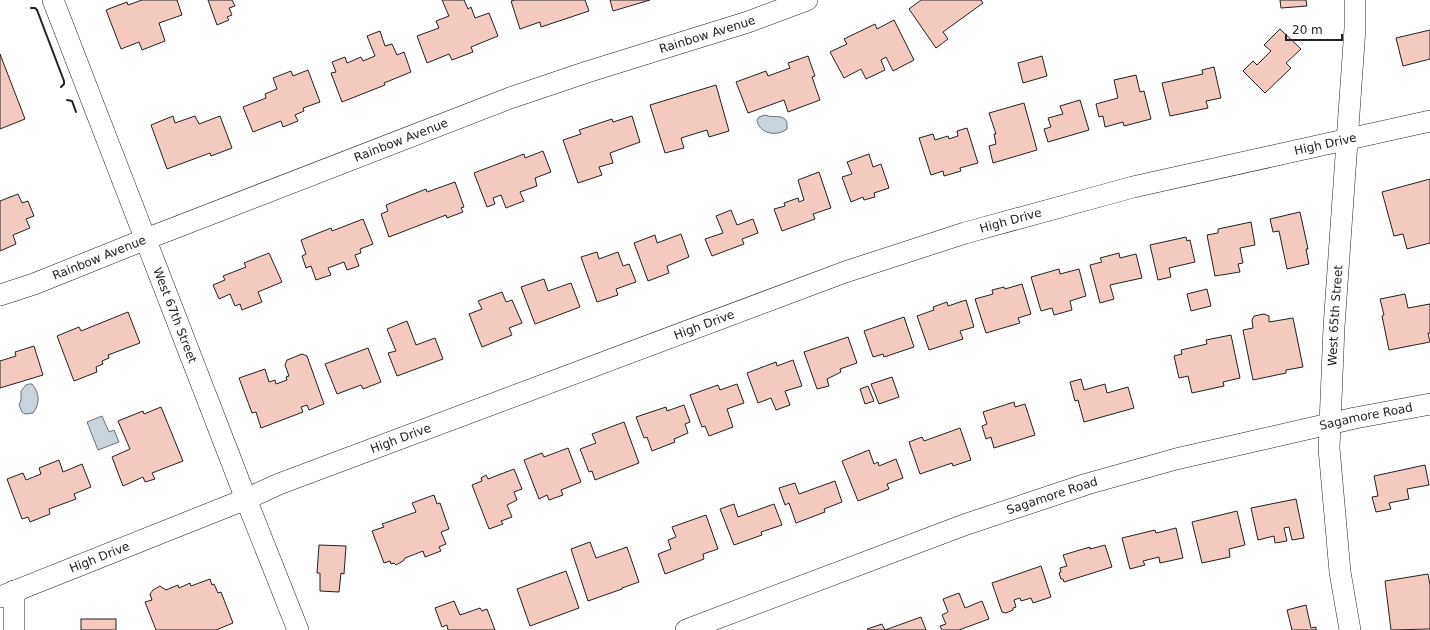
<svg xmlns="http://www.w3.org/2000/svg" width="1430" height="630" viewBox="0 0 1430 630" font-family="'DejaVu Sans',sans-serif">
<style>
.water{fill:#c7d3dd;stroke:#6f6f6f}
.building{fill:#f3c9c0;stroke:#222}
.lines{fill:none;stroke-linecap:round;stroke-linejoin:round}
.minor-casing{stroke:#222;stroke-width:22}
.minor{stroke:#fff;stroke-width:21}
.wall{stroke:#222;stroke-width:2}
.labels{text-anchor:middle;stroke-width:3;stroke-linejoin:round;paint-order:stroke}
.street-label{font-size:12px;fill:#222;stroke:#fff}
</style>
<rect width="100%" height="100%" fill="#fff"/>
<g class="water">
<path d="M765,115C774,119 782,113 787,122V129C777,137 759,134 757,120L759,117Z"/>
<path d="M29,384H32C40,393 40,404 33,413L25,414L22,412L19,405L21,400V391L26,385Z"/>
<polygon points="102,416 109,432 114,430 119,442 98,450 87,422"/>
</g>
<g class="building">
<polygon points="142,0 177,0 182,15 159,23 165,41 142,50 139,42 121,49 106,10 127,2 128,5"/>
<polygon points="208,0 232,0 235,6 229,8 232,15 227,17 229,20 217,25"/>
<polygon points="442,0 464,0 468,9 471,7 475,18 489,13 498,36 471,47 473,52 452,60 449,54 427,63 417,36 439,28 436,21 449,16"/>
<polygon points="515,0 585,0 589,11 541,27 540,22 520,29 511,1"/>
<polygon points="610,0 650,0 613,11"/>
<polygon points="921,0 981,0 983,3 943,32 948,39 936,48 909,9"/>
<polygon points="1280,0 1306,0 1307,6 1281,8"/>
<polygon points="894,20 914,60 893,71 886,57 881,60 885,70 866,79 861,69 844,78 830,52 847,44 844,39 875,24 877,29"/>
<polygon points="1280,29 1301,49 1286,63 1291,68 1265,93 1243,71 1253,61 1257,65 1271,51 1264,45"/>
<polygon points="1430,30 1430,59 1403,66 1396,38"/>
<polygon points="380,31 385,46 392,44 397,55 404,52 411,72 384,83 385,85 342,102 331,73 336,72 332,62 345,57 347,63 361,57 363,61 375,56 367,36"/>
<polygon points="0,54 25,119 0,129"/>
<polygon points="808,56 815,76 812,77 820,100 788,112 784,100 748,113 736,82 766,71 768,76 790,68 788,63"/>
<polygon points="1042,56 1047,76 1023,83 1018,63"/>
<polygon points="1214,67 1221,98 1206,101 1208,108 1170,116 1162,83 1203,74 1202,70"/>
<polygon points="308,70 320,102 303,108 304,111 295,115 298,121 283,127 281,121 253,132 243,107 266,98 265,94 277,89 273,78 291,71 293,76"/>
<polygon points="1136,75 1140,92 1144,91 1151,119 1124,126 1123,122 1105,127 1103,116 1099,117 1096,104 1118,98 1114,80"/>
<polygon points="716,85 729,131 709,137 707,130 681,138 684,148 665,153 650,105"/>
<polygon points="1080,100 1089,130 1048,142 1044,129 1051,127 1048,118 1063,114 1060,106"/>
<polygon points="1024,103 1037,150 993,163 989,146 996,144 994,134 996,134 989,113"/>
<polygon points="173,116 175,123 195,116 199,124 220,116 232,148 211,156 210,153 167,169 151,125"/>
<polygon points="632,116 640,142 610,153 613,163 599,167 602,175 578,183 563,140 581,134 579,130 612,119 613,122"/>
<polygon points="967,128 978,163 960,168 961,171 944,176 943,171 931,175 919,138 933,134 935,140 948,136 949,139 958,136 957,131"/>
<polygon points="543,151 551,172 535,178 537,186 520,192 524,201 506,208 501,195 493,198 495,204 487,207 474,173 524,154 525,158"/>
<polygon points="869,154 873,167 881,164 889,188 874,193 875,197 864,200 863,197 851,202 842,177 852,174 847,162"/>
<polygon points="819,172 831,208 813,214 815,219 782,231 774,209 785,206 784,203 798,198 799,202 804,200 798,180"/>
<polygon points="1430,179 1430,243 1407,249 1403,234 1394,236 1382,192"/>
<polygon points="455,182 464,207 461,208 463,212 447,218 446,215 389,237 381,214 388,211 386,205 426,189 427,192"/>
<polygon points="18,194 22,203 28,201 34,216 26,219 30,228 13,235 16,244 0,251 0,201"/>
<polygon points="731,210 737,225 753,219 758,233 742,239 744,244 712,256 705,239 723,233 716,216"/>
<polygon points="1300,212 1308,249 1306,249 1309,264 1287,269 1279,231 1273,232 1270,219"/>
<polygon points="363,219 373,244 360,249 361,253 355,255 359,266 347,270 344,262 328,268 331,275 316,280 311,266 306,268 302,256 306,254 301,240 331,228 332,231"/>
<polygon points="1251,222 1255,245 1240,248 1243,263 1238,264 1240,272 1215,276 1207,235 1218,233 1218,229"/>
<polygon points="681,234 689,257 667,266 669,273 648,281 634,243 655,235 657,243"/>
<polygon points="1186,237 1187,241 1190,240 1195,262 1169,268 1171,277 1158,280 1150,245"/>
<polygon points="597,252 599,259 618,252 623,266 629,264 636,282 616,289 618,295 597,302 581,257"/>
<polygon points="269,253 282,282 258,292 262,302 242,310 240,304 235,306 230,294 219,299 213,285 225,280 223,276 246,267 244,263"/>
<polygon points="1119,253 1120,258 1136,254 1142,278 1110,285 1114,299 1100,303 1090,265 1102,262 1100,258"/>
<polygon points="1059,269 1060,274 1079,269 1086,296 1070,301 1072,310 1054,315 1052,308 1041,311 1031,277"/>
<polygon points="544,279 548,291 571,283 580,307 535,324 521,287"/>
<polygon points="1022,284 1031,314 1018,318 1020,323 986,333 975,299 993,294 992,290 1004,287 1005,289"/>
<polygon points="1207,289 1211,306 1191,311 1187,294"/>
<polygon points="502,292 506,302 512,300 522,323 509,328 512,335 482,347 469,314 482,309 478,301"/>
<polygon points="1405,294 1408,308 1430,304 1430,333 1428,333 1430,342 1389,350 1382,316 1384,315 1380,299"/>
<polygon points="966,300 974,327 960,331 963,339 929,350 917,316 934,310 933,307 947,302 948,306"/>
<polygon points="128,312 140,343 108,355 109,358 102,361 103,364 96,367 97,372 74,381 57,336 79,327 81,331"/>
<polygon points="1264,314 1269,316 1269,322 1293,318 1303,367 1286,370 1286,373 1253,380 1243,330 1253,328 1252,320 1254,316"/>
<polygon points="904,317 914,347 884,357 883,354 873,357 864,331"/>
<polygon points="407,321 416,345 435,338 443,359 397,376 388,353 396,351 387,329"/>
<polygon points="1231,335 1240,378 1223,382 1224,386 1192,393 1188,376 1179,378 1174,356 1182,354 1181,350 1207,344 1206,340"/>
<polygon points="848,337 857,363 840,369 841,372 827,379 829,386 817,389 804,352"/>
<polygon points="34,346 43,375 0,388 0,361 16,356 15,352"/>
<polygon points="368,348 381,382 363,389 361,385 337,394 325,364"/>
<polygon points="302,354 307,356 324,404 309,410 307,405 301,407 303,412 261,428 256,412 252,413 239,378 265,369 269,382 275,380 276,384 287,380 286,377 289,376 285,365 287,360"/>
<polygon points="793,360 802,386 785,391 790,405 776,410 771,398 758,403 747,373 776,362 777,366"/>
<polygon points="892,377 899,397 879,404 871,384"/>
<polygon points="1081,379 1084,390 1105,384 1107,393 1128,387 1134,408 1084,422 1078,400 1075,401 1070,382"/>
<polygon points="737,384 744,403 727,409 733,427 709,436 705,426 702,427 690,395 718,385 720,390"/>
<polygon points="868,386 874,401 865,404 860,389"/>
<polygon points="1014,402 1015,407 1025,404 1035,435 994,448 991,437 986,439 982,426 987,424 983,412"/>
<polygon points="684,405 690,422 685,424 688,433 674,439 675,442 652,451 647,437 644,438 636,417 666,407 667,411"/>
<polygon points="161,407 183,461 152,473 155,479 145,482 143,477 123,486 112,457 130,449 118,421 143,411 144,414"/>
<polygon points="624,422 639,463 595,480 592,471 589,472 580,449 596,443 592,434"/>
<polygon points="960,428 971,460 953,466 952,463 920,474 909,442 922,437 924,441"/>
<polygon points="568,448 581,482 561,490 563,495 549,500 547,495 539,499 524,460 542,453 544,457"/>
<polygon points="869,450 874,464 878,462 879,466 896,459 903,478 887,484 889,489 858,501 842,461"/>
<polygon points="59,460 63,472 82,464 91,487 74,494 76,499 49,509 50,514 30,522 28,517 22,519 7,479 23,473 26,480 41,474 39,468"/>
<polygon points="1425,465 1429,485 1407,489 1409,499 1389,503 1391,509 1376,512 1372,497 1378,496 1374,476"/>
<polygon points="514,469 522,489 514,492 517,500 507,505 512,517 501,521 503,524 489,529 472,485 482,481 481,478 486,475 488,479"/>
<polygon points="835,481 842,502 824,509 825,512 796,523 789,503 785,505 779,488 795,483 799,494"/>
<polygon points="434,495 437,504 440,503 449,529 441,532 446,544 439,547 441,551 425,557 423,551 405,558 403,561 396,565 394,563 391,564 390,561 384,563 372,531 384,527 382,524 416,512 412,503"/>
<polygon points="1296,499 1304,538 1292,540 1289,527 1284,528 1287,541 1275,543 1274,536 1258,540 1251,508"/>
<polygon points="734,504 738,517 774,504 782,525 761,532 762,535 734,545 720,509"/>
<polygon points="1237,511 1245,545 1229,549 1230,557 1202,563 1192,522"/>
<polygon points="706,515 718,549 703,554 704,559 665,574 658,554 671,549 668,540 676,537 672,527"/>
<polygon points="1176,528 1183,558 1160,563 1159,557 1143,561 1145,565 1130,569 1122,538 1155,530 1156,533"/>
<polygon points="590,542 596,558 627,547 639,582 622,588 622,589 588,601 571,549"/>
<polygon points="319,545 346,546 344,574 341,573 339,592 320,591 320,573 317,573"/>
<polygon points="1105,545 1112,567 1064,582 1063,579 1061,579 1059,573 1061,572 1060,568 1067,566 1063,555 1090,547 1090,549"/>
<polygon points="1041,566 1051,597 1033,603 1031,598 1021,601 1020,598 1014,600 1016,607 1013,608 1013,610 1006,613 1002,612 992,583"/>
<polygon points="566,571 579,608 530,626 517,589"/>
<polygon points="1428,574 1430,585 1430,629 1391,630 1385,581"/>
<polygon points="210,579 212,585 214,584 218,593 221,592 233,623 216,630 156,630 145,602 152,600 150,594 153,590 160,586 166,590 178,585 179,588 190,583 191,586"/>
<polygon points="959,593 965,608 982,601 989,619 959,630 942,630 940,626 946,624 942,615 948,612 943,599"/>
<polygon points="454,601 460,615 480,608 482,611 487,609 495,630 448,630 447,625 442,627 435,608"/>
<polygon points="1306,605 1311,628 1316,627 1316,630 1292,630 1287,610"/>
<polygon points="921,617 926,630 885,630"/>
<rect x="81" y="619" width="35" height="11"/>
<polygon points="882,624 885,630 868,630 867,629"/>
</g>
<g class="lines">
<defs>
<g id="minor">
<path id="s1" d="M53,0L246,499L298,630"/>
<path id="s2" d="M0,295L34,284L146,239L510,98L587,72L748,22L807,0"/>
<polyline points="14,591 14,630"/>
<path id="s3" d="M0,597L246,499L279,484L845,272L965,233L1133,187L1430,121"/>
<path id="s4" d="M686,630L964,525L1087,484L1176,459L1355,418L1430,404"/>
<path id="s5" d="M1350,630L1340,572L1329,448L1334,327L1355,28V0"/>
</g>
</defs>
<use href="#minor" class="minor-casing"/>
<use href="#minor" class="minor"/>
<g class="wall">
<polyline points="31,8 35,8 37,10 64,81 64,84 61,87"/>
<polyline points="67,100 72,101 76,112"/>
</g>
</g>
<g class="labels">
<g class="street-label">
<text dy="4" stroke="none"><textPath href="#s2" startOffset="754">Rainbow Avenue</textPath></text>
<text dy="4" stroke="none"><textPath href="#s2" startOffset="430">Rainbow Avenue</textPath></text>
<text dy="4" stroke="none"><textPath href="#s3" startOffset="1403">High Drive</textPath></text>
<text dy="4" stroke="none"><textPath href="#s3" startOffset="1079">High Drive</textPath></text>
<text dy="4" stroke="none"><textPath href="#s2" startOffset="106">Rainbow Avenue</textPath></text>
<text dy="4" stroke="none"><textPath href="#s1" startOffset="338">West 67th Street</textPath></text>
<text dy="4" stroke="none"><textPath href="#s5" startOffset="316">West 65th Street</textPath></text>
<text dy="4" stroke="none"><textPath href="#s3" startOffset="755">High Drive</textPath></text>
<text dy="4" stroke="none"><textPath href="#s4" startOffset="714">Sagamore Road</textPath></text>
<text dy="4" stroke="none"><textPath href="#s3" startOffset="431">High Drive</textPath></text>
<text dy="4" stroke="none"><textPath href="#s4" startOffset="390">Sagamore Road</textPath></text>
<text dy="4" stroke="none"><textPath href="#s3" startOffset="107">High Drive</textPath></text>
</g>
</g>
<path d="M1286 34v6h56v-6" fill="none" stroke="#222222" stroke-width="2"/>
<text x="1292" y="34" font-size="12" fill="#222222" stroke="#ffffff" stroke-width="3" paint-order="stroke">20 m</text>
</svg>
